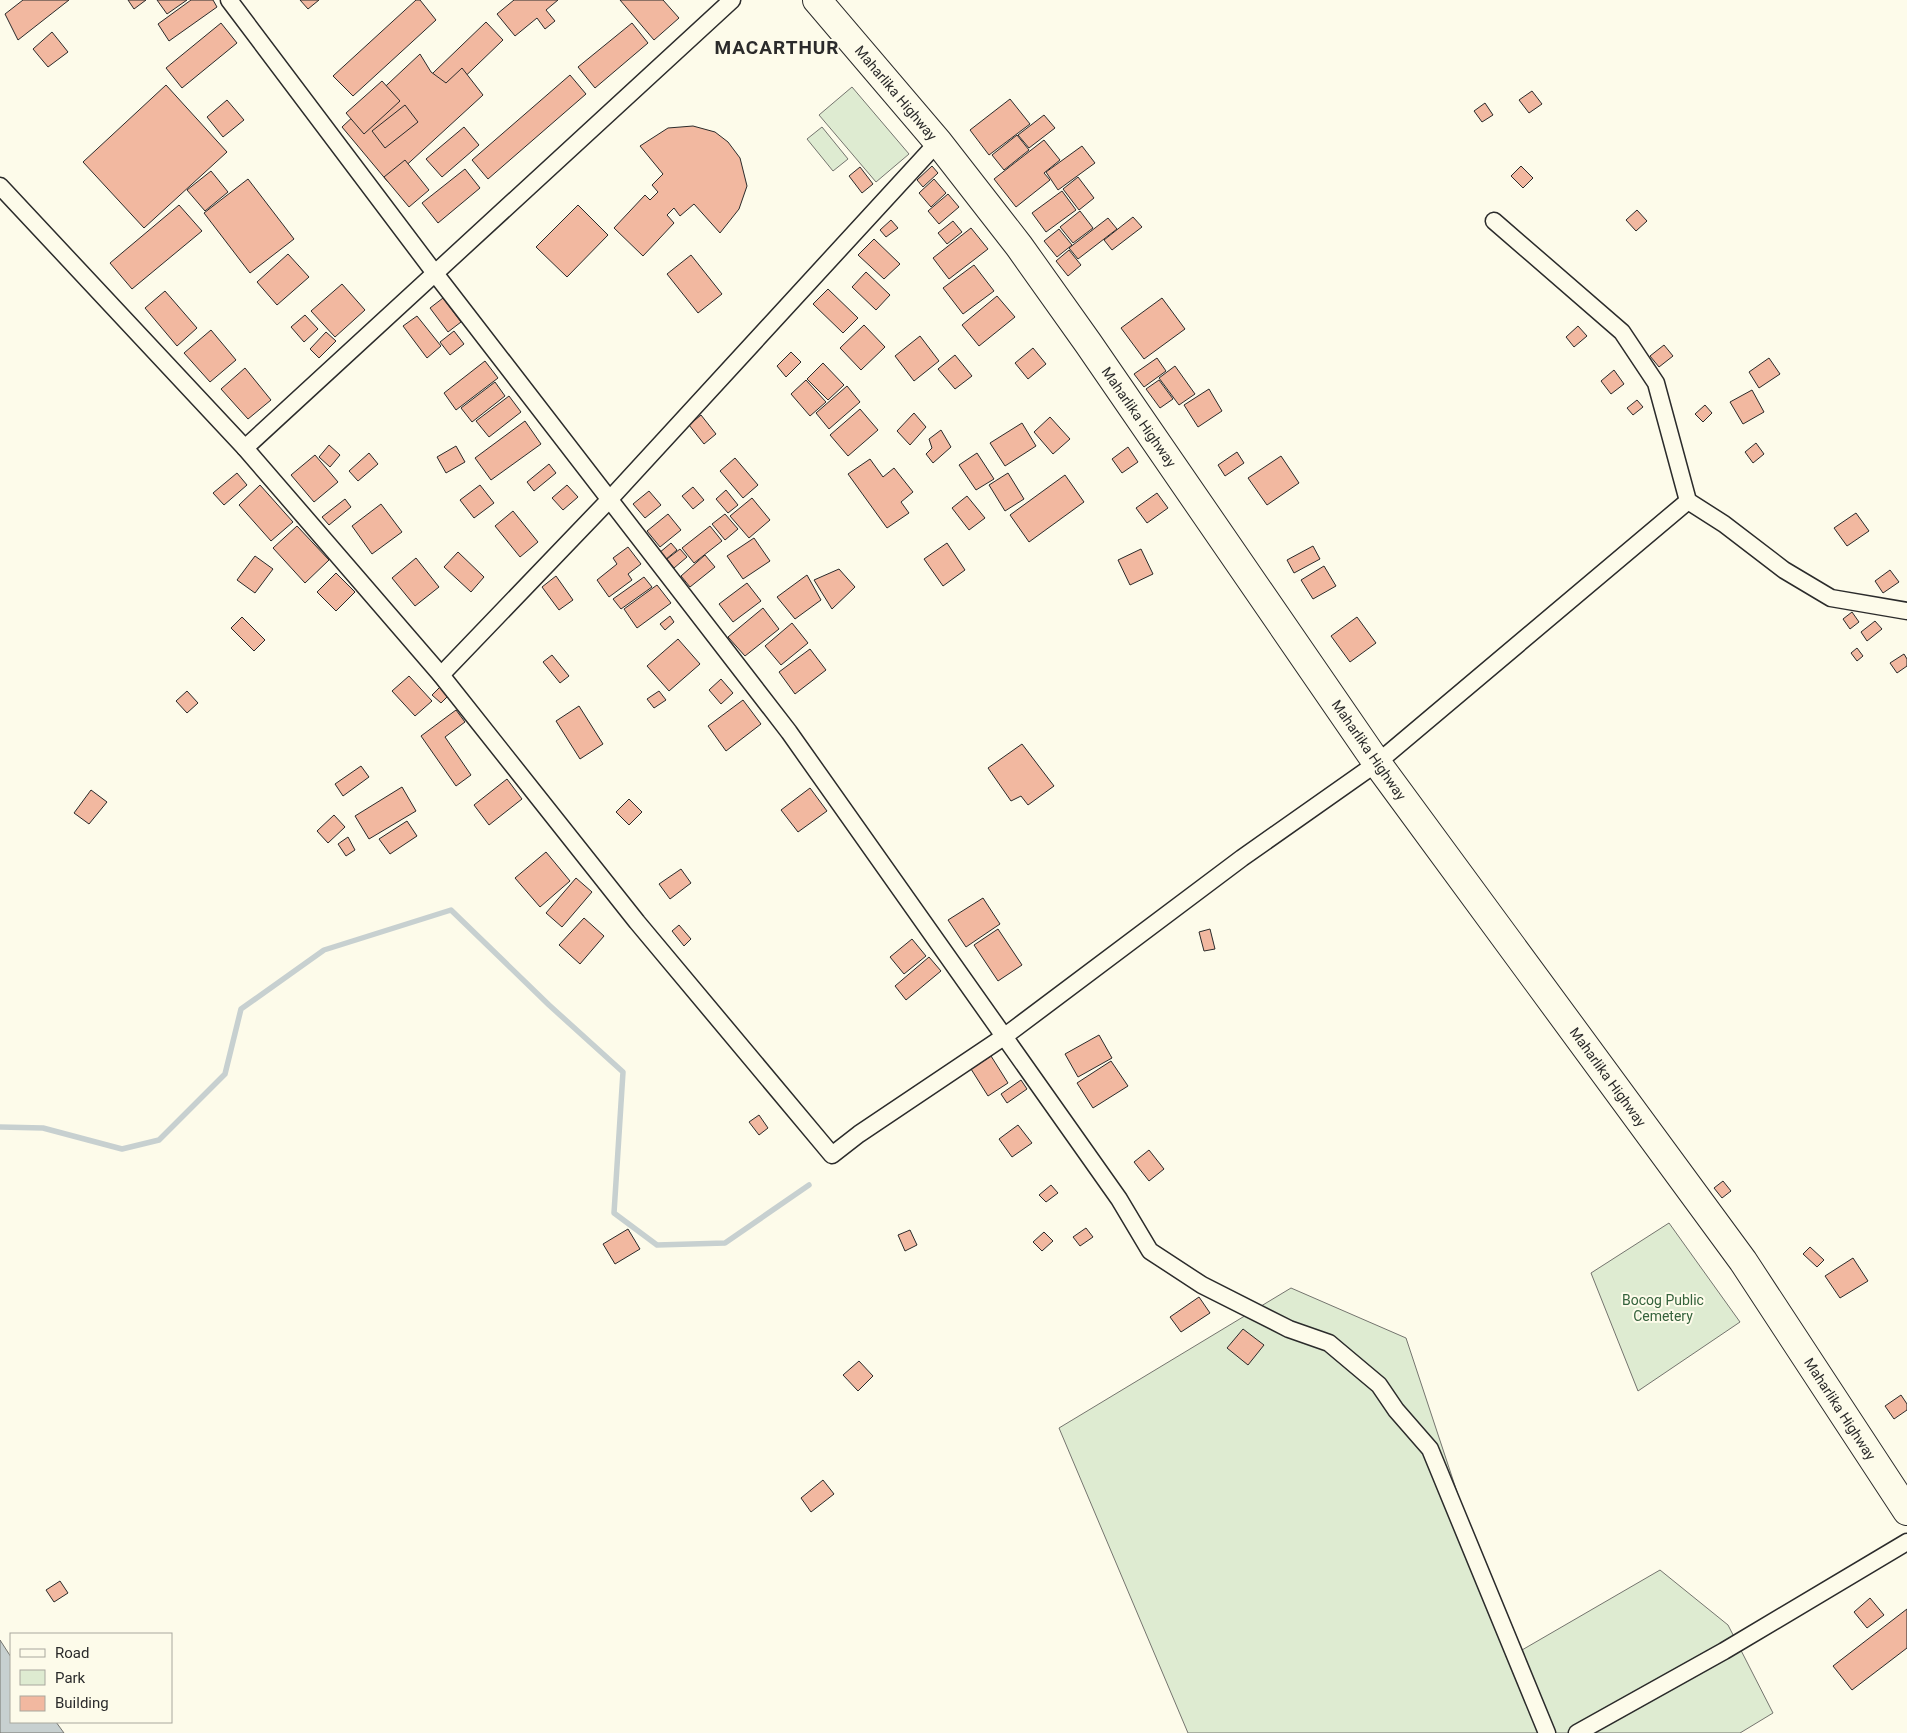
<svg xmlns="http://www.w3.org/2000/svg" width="1907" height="1733" viewBox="0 0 1907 1733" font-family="Roboto,sans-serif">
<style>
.green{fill:#deebd1;stroke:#74746e}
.water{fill:#c7d0d0;stroke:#74746e}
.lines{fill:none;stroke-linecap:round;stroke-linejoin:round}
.stream{stroke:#c7d0d0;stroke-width:5.5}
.building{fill:#f2b8a0;stroke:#2b2b2b}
.street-casing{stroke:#2b2b2b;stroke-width:19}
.highway-casing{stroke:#2b2b2b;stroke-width:30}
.street{stroke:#fdfbea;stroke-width:16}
.highway{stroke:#fdfbea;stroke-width:28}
.labels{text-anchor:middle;stroke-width:4;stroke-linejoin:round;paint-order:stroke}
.street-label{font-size:14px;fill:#2b2b2b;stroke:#fdfbea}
.park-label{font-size:14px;fill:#34623c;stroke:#fdfbea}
.district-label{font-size:19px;font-weight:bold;letter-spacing:1px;fill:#2b2b2b;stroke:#fdfbea}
</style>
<rect width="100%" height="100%" fill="#fdfbea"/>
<g class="green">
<polygon points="852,87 909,154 876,182 819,115"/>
<polygon points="822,127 848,159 833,171 807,139"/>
<polygon points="1669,1223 1740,1322 1638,1391 1591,1273"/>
<polygon points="1291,1288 1406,1338 1468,1525 1522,1650 1660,1570 1728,1625 1773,1713 1740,1733 1188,1733 1059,1428"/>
</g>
<polygon class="water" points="0,1640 11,1657 11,1722 56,1722 64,1733 0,1733"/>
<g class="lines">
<polyline class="stream" points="0,1127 43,1128 122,1149 159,1140 225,1074 241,1009 324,950 451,910 549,1005 623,1072 614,1213 657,1245 725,1243 809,1185"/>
</g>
<g class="building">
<polygon points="23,0 69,0 18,40 5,14"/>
<polygon points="128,0 146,0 134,9"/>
<polygon points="157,0 187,0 167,14"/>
<polygon points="191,0 213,0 217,7 169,41 158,24"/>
<polygon points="300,0 319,0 308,9"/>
<polygon points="416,0 420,0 436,20 353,96 333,76"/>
<polygon points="514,0 558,0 546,10 555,21 545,29 537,18 515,36 497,14"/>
<polygon points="620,0 663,0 679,18 654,40"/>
<polygon points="486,22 503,40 424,116 407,98"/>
<polygon points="221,23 237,43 182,88 166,68"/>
<polygon points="632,23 648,43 595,88 578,67"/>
<polygon points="52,32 68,52 48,67 33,49"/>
<polygon points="420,54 431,72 446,83 462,68 483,95 388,182 342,127"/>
<polygon points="570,75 586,94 488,179 472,160"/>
<polygon points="382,81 400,101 364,134 346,113"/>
<polygon points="166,85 227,152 144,228 83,162"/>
<polygon points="1532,91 1542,104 1529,113 1519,100"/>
<polygon points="1010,99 1030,124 989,155 970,130"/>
<polygon points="227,100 244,120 223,137 207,117"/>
<polygon points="1485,103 1493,115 1482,122 1474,111"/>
<polygon points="405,105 418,122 385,148 372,131"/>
<polygon points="1044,115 1055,128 1029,148 1018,135"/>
<polygon points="693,126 715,132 728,142 740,158 747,186 739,209 720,233 694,204 680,216 674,208 667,215 674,223 643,256 614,228 645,195 650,200 658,192 652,185 663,174 640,146 668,128"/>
<polygon points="464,127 479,145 442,177 426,159"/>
<polygon points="1017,135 1029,150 1004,170 992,155"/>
<polygon points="1044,140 1060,160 1044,173 1050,180 1016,207 994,179"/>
<polygon points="1082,146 1095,163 1058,190 1046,172"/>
<polygon points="405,160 429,190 409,207 384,177"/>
<polygon points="932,166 938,173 923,187 917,180"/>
<polygon points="1521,166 1533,178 1523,188 1511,176"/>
<polygon points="860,167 873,184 862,193 849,176"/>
<polygon points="465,169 480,188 438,223 422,203"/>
<polygon points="211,171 228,192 205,211 187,190"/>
<polygon points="1078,177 1094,198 1079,210 1063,189"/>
<polygon points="248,179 294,239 250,273 204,213"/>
<polygon points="934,179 946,193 931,207 919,193"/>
<polygon points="1062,191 1076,210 1046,232 1032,213"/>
<polygon points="948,194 959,207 939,224 928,211"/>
<polygon points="179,205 202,231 132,289 110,263"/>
<polygon points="578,205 608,235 567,277 536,247"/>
<polygon points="1637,210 1647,221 1636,231 1626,220"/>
<polygon points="1080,211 1093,228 1073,243 1060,227"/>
<polygon points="1133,217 1142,227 1112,250 1104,240"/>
<polygon points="1108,218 1117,229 1078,259 1069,248"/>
<polygon points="891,220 898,228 886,237 880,230"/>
<polygon points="953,221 962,232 947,244 938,233"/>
<polygon points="971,228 988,249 949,279 933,258"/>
<polygon points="1059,229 1072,245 1057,257 1044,241"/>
<polygon points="874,239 900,264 884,279 858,255"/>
<polygon points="1069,250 1081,265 1068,276 1056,261"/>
<polygon points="288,254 309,277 277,305 257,282"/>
<polygon points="691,255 722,294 698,313 667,274"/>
<polygon points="974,265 994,291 963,314 943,288"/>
<polygon points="866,272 890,295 876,310 852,287"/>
<polygon points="342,284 365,310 335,337 311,311"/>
<polygon points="828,289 858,318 843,333 813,304"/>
<polygon points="165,291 197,328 177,346 145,308"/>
<polygon points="997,296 1015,317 979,346 962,325"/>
<polygon points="443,298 461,322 448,332 430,308"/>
<polygon points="1162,298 1185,329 1144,359 1121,328"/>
<polygon points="305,315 318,329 304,342 291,327"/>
<polygon points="417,316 441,346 427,358 403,326"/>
<polygon points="864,325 885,347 861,370 840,348"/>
<polygon points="1578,326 1587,336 1574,347 1566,337"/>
<polygon points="211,330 236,360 210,382 184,353"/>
<polygon points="454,331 464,344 450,355 440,342"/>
<polygon points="326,332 336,341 319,358 310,349"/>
<polygon points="920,336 939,361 914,381 895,356"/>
<polygon points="1664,345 1673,356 1659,367 1650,356"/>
<polygon points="1033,348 1046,364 1028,379 1015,363"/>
<polygon points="791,352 801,362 786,377 777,366"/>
<polygon points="955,355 972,376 955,389 938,369"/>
<polygon points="1157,358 1166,371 1144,387 1134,374"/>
<polygon points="1769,358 1780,374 1759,388 1749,372"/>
<polygon points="485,361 498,378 456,410 444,393"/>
<polygon points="823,363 844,385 828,400 807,379"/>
<polygon points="1175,366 1195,394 1179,405 1159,378"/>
<polygon points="245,368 271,400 248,419 221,389"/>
<polygon points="1614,370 1624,384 1611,394 1601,381"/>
<polygon points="806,380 826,402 810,416 791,394"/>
<polygon points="1159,380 1173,399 1160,408 1146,389"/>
<polygon points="495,382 505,396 472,422 461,408"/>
<polygon points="847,386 860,402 829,429 816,413"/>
<polygon points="1209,389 1222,411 1198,427 1184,405"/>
<polygon points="1752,390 1764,412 1743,424 1730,402"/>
<polygon points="509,396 521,412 489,437 476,421"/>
<polygon points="1637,400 1643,407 1633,415 1627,408"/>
<polygon points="1705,405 1712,413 1703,422 1695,414"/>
<polygon points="860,409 878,430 848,456 830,435"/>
<polygon points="914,413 926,427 910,445 897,431"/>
<polygon points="701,415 716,434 704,444 689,425"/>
<polygon points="1050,417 1070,439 1053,454 1034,432"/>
<polygon points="525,421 541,444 491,480 475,458"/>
<polygon points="1022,423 1036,446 1005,466 990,443"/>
<polygon points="941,430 951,447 933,463 926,454 932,448 929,439"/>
<polygon points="1756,443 1764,454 1753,463 1745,452"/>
<polygon points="329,445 340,455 330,467 319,457"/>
<polygon points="456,446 465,462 446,473 437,457"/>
<polygon points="1128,447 1138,462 1122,473 1112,459"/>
<polygon points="1237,452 1244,463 1225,476 1218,465"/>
<polygon points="369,453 378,464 358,481 349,471"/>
<polygon points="977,453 994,479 976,490 959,465"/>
<polygon points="315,455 338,482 314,502 291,475"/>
<polygon points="1281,456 1299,483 1267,505 1248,478"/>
<polygon points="735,458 758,485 743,498 720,471"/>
<polygon points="870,459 883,477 894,468 913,492 901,502 909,513 887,528 848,474"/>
<polygon points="549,464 556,473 534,491 527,482"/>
<polygon points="237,473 247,485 224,505 213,493"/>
<polygon points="1008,473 1024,499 1005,511 989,485"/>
<polygon points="1065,475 1084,502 1029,542 1010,515"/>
<polygon points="260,485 293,522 271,541 239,505"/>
<polygon points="480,485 494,503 474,518 460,500"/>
<polygon points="567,485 578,497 563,510 552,498"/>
<polygon points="693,487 704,500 693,509 682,496"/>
<polygon points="726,490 738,505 728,513 716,499"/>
<polygon points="649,491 661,505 645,518 633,504"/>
<polygon points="1157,493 1168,508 1147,523 1136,508"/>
<polygon points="967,496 985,518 969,530 952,508"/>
<polygon points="752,498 770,520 749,538 730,516"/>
<polygon points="345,499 351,507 329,525 322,517"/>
<polygon points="381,504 402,532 372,554 352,526"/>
<polygon points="513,511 538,542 520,557 495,526"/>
<polygon points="1856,513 1869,531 1847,546 1834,528"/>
<polygon points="668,514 681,530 660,547 647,531"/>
<polygon points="725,514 738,529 725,540 712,524"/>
<polygon points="297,526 329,560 305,583 273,548"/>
<polygon points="710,526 722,541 694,563 682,548"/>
<polygon points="754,538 770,561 743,579 727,556"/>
<polygon points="671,543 677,550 665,560 659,553"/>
<polygon points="947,543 965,570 943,586 924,559"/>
<polygon points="1313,546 1320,559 1294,573 1287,560"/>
<polygon points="628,547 641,564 628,574 632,580 609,597 597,580 617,564 613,558"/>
<polygon points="680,549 687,557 674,568 667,559"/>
<polygon points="1141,549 1153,574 1130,585 1118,560"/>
<polygon points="458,552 484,577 471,592 444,567"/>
<polygon points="705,555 715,567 690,587 681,576"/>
<polygon points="255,556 273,569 255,593 237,580"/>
<polygon points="416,558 439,587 415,606 392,578"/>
<polygon points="1324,566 1336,586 1313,599 1301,580"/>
<polygon points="839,569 855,587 832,609 814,580"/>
<polygon points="1890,570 1899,582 1883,593 1875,581"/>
<polygon points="336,573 355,592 336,611 317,592"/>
<polygon points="807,575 821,600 795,619 777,597"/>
<polygon points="556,576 573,600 559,610 542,587"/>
<polygon points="644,577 652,587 621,609 613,599"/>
<polygon points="747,583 761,601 733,622 719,604"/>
<polygon points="657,585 671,603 637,628 624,609"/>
<polygon points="763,608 779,629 745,656 728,637"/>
<polygon points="1852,612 1859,622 1850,629 1843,619"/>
<polygon points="670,616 674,622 665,630 660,624"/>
<polygon points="242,617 265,640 254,651 231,628"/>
<polygon points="1357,617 1376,643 1350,662 1331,636"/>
<polygon points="1875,621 1882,629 1867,641 1861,632"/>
<polygon points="792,623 808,643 781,665 765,646"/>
<polygon points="678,639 700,664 669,691 647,666"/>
<polygon points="1857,648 1863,656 1857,661 1851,653"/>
<polygon points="810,649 826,670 795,694 779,672"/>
<polygon points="1904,654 1907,659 1907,666 1897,673 1890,663"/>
<polygon points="552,655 569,676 560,683 543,662"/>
<polygon points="409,676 432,701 415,716 392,691"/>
<polygon points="721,679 733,693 721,704 709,690"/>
<polygon points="440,687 449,695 441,703 432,695"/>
<polygon points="187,691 198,703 187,713 176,701"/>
<polygon points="659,691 666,700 654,708 647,699"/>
<polygon points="743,700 761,724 726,751 708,726"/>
<polygon points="579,706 603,744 580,759 556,721"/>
<polygon points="456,710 465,722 445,737 471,775 456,786 421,736"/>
<polygon points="1022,744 1054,786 1028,805 1021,796 1011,801 988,768"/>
<polygon points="361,766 369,777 343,796 335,784"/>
<polygon points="507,779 522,799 489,825 474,805"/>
<polygon points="402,787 416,811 369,839 355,816"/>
<polygon points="810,788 827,811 798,832 781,810"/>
<polygon points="91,790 107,802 89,824 74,813"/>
<polygon points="629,799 642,812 629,825 616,812"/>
<polygon points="334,815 345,827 328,843 317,831"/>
<polygon points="407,821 417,836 390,854 379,839"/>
<polygon points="348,837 355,850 346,856 338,844"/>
<polygon points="546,852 570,881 540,907 515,878"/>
<polygon points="681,869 691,883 670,899 659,884"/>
<polygon points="576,878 592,892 562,927 546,913"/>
<polygon points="983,898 1000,924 966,947 948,920"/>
<polygon points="584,918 604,936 580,964 559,945"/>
<polygon points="679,925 691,939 684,946 672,931"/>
<polygon points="998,929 1022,965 998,981 974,945"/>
<polygon points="1210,929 1215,949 1204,951 1199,932"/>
<polygon points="912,939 926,956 904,974 890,957"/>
<polygon points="929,957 941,971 906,1000 895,986"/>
<polygon points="1099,1035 1112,1058 1078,1077 1065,1054"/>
<polygon points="991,1056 1008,1083 988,1096 971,1069"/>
<polygon points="1111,1061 1128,1086 1093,1108 1077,1083"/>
<polygon points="1021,1080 1027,1089 1007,1103 1001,1094"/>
<polygon points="759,1115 768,1128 759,1135 749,1122"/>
<polygon points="1018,1125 1032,1143 1012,1157 999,1139"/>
<polygon points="1149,1150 1164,1169 1149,1181 1134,1162"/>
<polygon points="1723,1181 1731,1191 1722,1198 1714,1188"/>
<polygon points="1051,1185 1058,1193 1046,1202 1039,1195"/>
<polygon points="1086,1228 1093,1237 1080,1246 1073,1237"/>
<polygon points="628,1229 640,1249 615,1264 603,1244"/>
<polygon points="910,1230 917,1245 905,1251 898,1235"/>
<polygon points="1044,1232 1053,1241 1042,1251 1033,1242"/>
<polygon points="1810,1247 1824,1260 1817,1267 1803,1254"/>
<polygon points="1853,1258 1868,1281 1840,1298 1825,1276"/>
<polygon points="1199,1297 1210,1313 1181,1332 1170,1317"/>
<polygon points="1243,1329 1264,1345 1248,1365 1227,1348"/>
<polygon points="859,1361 873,1376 858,1391 843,1375"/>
<polygon points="1901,1395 1907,1404 1907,1410 1894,1419 1885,1406"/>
<polygon points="823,1480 834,1494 811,1512 801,1498"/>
<polygon points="60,1581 68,1593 54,1602 46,1590"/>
<polygon points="1870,1598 1884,1615 1867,1628 1854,1612"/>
<polygon points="1907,1609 1907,1648 1852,1690 1833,1666"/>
</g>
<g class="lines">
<defs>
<g id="street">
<polyline points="229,0 434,272 789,732 1119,1199 1150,1251 1202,1285 1289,1329 1329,1343 1379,1385 1396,1410 1430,1449 1547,1733"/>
<polyline points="732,0 245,448 441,675 637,922 832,1155 859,1134 1005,1036 1242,858 1377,763 1688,501"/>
<polyline points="0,186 245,448"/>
<polyline points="1494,221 1622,332 1656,383 1688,501 1724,524 1784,570 1831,598 1907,611"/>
<polyline points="441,675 609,500 938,142"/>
<polyline points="1577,1733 1724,1651 1907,1542"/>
</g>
<polyline id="highway" points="817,0 938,142 1019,246 1088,343 1377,763 1743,1261 1907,1511"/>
</defs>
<use href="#street" class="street-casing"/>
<use href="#highway" class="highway-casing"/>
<use href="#street" class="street"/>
<use href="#highway" class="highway"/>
</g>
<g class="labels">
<g class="street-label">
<text transform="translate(896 93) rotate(50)" y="5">Maharlika Highway</text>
<text transform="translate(1139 417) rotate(55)" y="5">Maharlika Highway</text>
<text transform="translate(1369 750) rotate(55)" y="5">Maharlika Highway</text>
<text transform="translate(1608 1077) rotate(54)" y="5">Maharlika Highway</text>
<text transform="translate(1840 1409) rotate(57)" y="5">Maharlika Highway</text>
</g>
<g class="park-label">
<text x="1663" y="1305">Bocog Public<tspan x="1663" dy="16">Cemetery</tspan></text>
</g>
<g class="district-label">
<text x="777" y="54">MACARTHUR</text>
</g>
</g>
<rect x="10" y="1633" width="162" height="90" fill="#fdfbea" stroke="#a9a89e"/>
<rect x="20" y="1649" width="25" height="8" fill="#fdfbea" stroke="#a9a89e"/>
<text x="55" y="1658" font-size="15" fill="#2b2b2b">Road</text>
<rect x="20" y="1670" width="25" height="15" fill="#deebd1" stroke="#a9a89e"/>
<text x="55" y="1683" font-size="15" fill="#2b2b2b">Park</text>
<rect x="20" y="1696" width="25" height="15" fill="#f2b8a0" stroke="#a9a89e"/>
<text x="55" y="1708" font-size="15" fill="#2b2b2b">Building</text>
</svg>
